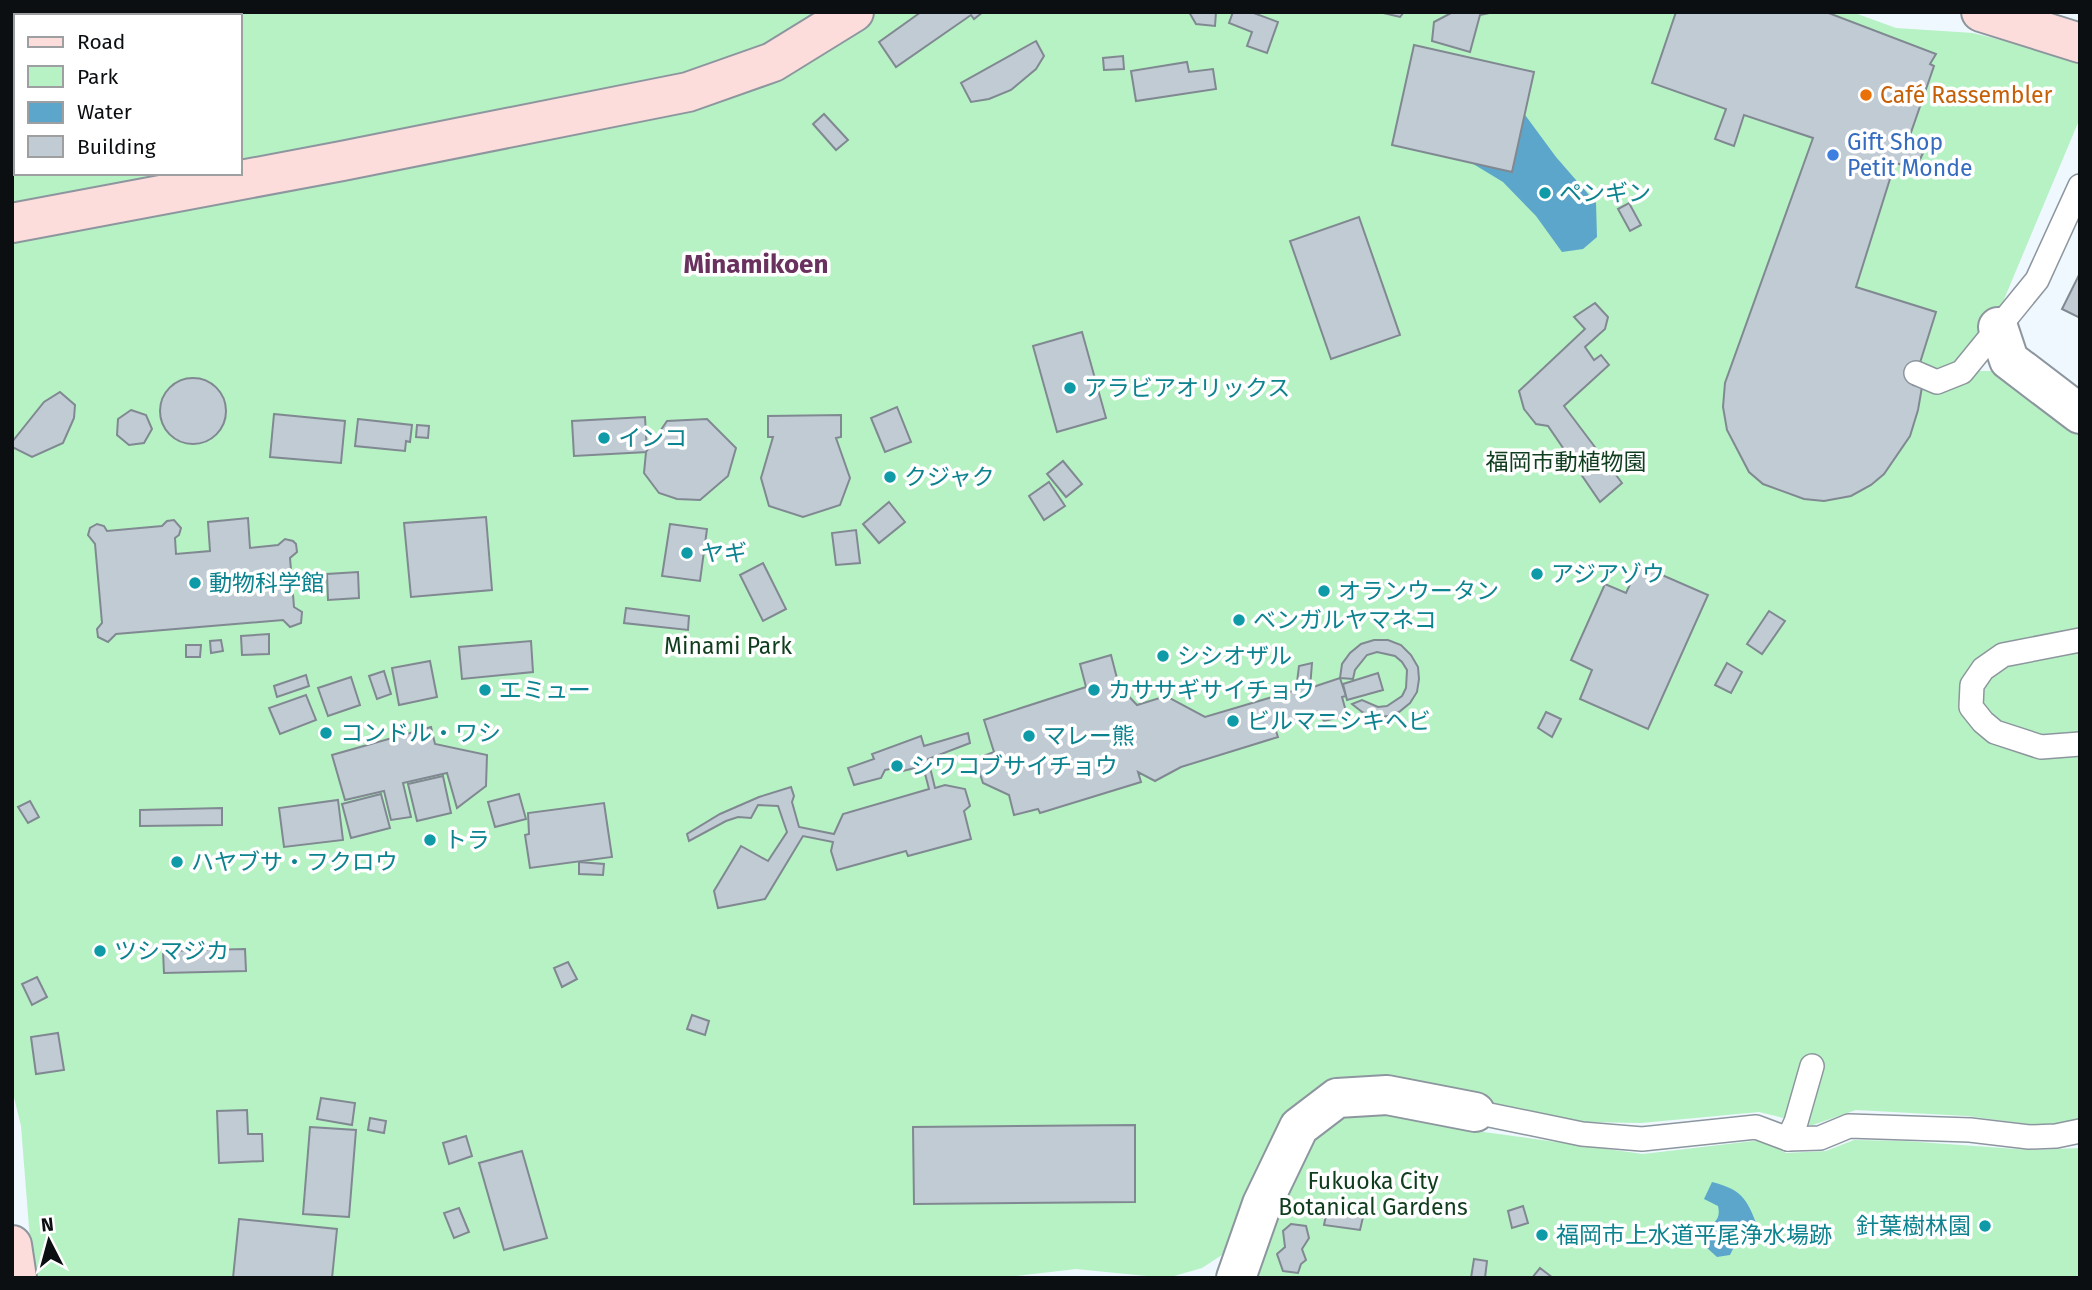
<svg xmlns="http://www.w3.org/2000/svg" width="2092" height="1290" viewBox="0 0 2092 1290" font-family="'Fira Sans','Noto Sans JP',sans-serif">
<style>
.green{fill:#b6f2c3;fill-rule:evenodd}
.water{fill:#5da6cb}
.building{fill:#c1cbd4;stroke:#808991;stroke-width:2}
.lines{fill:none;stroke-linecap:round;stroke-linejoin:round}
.lane-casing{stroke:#8d969e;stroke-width:26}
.street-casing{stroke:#8d969e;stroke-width:42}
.secondary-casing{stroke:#8d969e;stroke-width:42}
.lane{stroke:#fff;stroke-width:23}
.street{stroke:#fff;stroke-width:38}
.secondary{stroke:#fcdddb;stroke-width:38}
.food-dot{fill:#e8710a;stroke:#fff;stroke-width:2.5}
.shop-dot{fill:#3f7fe0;stroke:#fff;stroke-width:2.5}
.culture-dot{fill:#0f9aa8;stroke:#fff;stroke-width:2.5}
.labels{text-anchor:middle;stroke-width:7;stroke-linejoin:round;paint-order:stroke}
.food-label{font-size:23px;fill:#c56008;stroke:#fff;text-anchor:start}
.shop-label{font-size:23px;fill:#366cbe;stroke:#fff;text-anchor:start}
.culture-label{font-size:23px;fill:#0d838f;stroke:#fff;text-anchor:start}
.park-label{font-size:23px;fill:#0f3d1e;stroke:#fff}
.quarter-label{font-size:26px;font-weight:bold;fill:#69325e;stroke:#fff}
</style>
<rect width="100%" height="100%" fill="#eff7ff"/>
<g class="green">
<path d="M12,12H1852L1896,28L1973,33L2069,57L2080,63V118L1974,371H1999L2080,428V1124H2028L1967,1116L1856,1110L1813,1125H1800V1122L1759,1112L1641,1123L1587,1122L1395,1086L1278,1134L1262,1159L1228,1251L1202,1268L1167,1278L1076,1269L999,1278H33L21,1126L12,1089ZM16,16H240V173H16Z"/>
<polygon points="1381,1108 1469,1130 1643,1154 1762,1140 1786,1153 1826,1151 1854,1140 1905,1141 2030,1150 2080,1148 2080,1278 1248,1278 1323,1116"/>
</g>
<g class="water">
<polygon points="1511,96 1556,157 1596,203 1597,237 1583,249 1562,252 1536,216 1503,182 1465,159"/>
<path d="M1712,1182C1744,1190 1748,1201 1759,1231L1758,1235L1738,1239L1730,1255L1717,1257L1706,1247L1705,1231C1715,1222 1721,1219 1718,1206L1704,1199Z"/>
</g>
<g class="building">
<polygon points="921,12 983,12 974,19 971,15 896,67 879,42"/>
<polygon points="1189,12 1216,12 1215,26 1196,24"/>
<polygon points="1233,12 1251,12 1278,22 1267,53 1247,46 1252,32 1229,23"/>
<polygon points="1379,12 1404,12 1400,17"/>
<polygon points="1453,12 1494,12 1480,15 1470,52 1432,41 1434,22"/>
<polygon points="1676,12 1826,12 1936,54 1930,64 1934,66 1906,147 1923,153 1916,168 1895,163 1856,287 1936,312 1913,385 1922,387 1918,410 1910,436 1884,474 1871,485 1851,496 1824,501 1804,499 1763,484 1749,472 1727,430 1723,407 1725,383 1813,138 1744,115 1734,146 1723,142 1715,139 1726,109 1652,83"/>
<polygon points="1036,41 1044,56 1036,69 1011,90 989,99 971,102 961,83"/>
<polygon points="1414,45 1534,72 1512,172 1392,145"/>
<polygon points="1123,56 1124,69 1104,70 1103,58"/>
<polygon points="1187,62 1189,72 1213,69 1216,89 1136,101 1131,71"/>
<polygon points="824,114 848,140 836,150 813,124"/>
<polygon points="1629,203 1641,225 1630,231 1618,209"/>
<polygon points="1359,217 1400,335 1331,359 1290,241"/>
<polygon points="2080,273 2080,318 2062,309"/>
<polygon points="1595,303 1608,317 1605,329 1585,347 1594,360 1601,355 1609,365 1564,406 1622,483 1600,502 1548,426 1536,424 1524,409 1519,391 1585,329 1574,317"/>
<polygon points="1082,332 1106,418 1057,432 1033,346"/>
<circle cx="193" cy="411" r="33"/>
<polygon points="60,392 75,405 74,418 63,443 32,457 12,447 12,442 44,402"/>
<polygon points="897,407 911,442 885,452 871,418"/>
<polygon points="131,410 146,415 152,429 144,443 129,445 117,435 118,419"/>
<polygon points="274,414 345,421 341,463 270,457"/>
<polygon points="841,415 841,437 836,438 850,478 840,505 803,517 769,506 761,478 773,437 768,437 768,416"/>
<polygon points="645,417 647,452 574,456 572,421"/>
<polygon points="358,419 412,425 410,442 406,441 405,451 355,446"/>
<polygon points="707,419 736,448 728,476 700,500 677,499 659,493 644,473 646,452 667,421"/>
<polygon points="417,425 429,426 428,438 416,437"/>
<polygon points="1063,461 1082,484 1066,497 1047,474"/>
<polygon points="1049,482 1065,506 1044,520 1029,496"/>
<polygon points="889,502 905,522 879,543 863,524"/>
<polygon points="486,517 492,590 411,597 404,523"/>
<polygon points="248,518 250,548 278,545 285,539 293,541 296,544 297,552 290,558 294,607 302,612 301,623 290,627 283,620 116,634 108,642 98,637 97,629 102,623 95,544 88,535 90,528 97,524 104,526 107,531 162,526 167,521 174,520 181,528 179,535 175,538 176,554 210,551 208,522"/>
<polygon points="670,524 707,529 700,581 662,576"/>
<polygon points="856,530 860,563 836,565 832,533"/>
<polygon points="763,563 786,609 763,621 740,575"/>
<polygon points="1639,565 1708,595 1648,729 1580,699 1592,670 1571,660 1605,584 1626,593"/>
<polygon points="358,572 359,598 328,600 327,574"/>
<polygon points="626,608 689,616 688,630 624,623"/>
<polygon points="1769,611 1785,621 1762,654 1747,644"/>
<polygon points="269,634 269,654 242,655 241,636"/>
<polygon points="221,640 223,651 211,653 210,641"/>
<polygon points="1374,640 1388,640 1401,645 1411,655 1418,667 1419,679 1417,692 1410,703 1399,712 1388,716 1374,717 1362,712 1352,704 1362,700 1378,707 1387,706 1402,696 1406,688 1407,670 1402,662 1395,656 1377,652 1367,655 1355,670 1353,679 1340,678 1342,664 1350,653 1361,644"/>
<polygon points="531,641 533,672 462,679 459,647"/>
<polygon points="186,645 201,645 200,657 186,657"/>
<polygon points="1111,655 1119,686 1137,705 1166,696 1205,717 1296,690 1299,666 1312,663 1310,688 1340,678 1346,696 1342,697 1347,715 1324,721 1320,715 1275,728 1278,737 1181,767 1155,781 1138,772 1141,782 1040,813 1038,809 1014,815 1009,795 983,783 975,759 994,752 984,720 1086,687 1080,664"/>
<polygon points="430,661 437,697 399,705 392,668"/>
<polygon points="1727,663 1742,672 1731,693 1715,685"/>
<polygon points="384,671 391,694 377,699 369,676"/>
<polygon points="1378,673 1383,690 1347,700 1343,684"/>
<polygon points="306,675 309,686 277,697 274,686"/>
<polygon points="351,677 360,705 328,716 318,688"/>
<polygon points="306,695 316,720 280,734 269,708"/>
<polygon points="1546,712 1561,719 1552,737 1538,728"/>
<polygon points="431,727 435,744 487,755 486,786 457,808 447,773 403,783 411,817 391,820 384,791 345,800 332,755"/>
<polygon points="968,733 970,743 928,759 935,788 945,785 965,789 970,806 964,811 971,839 908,856 906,851 837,870 831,851 833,842 803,836 765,899 718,908 714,891 741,846 768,861 787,832 778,806 758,805 751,818 738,817 726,821 689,841 687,834 720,814 759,797 791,787 794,796 792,802 799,827 834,834 843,814 929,789 923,766 903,771 895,768 885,770 881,778 854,785 848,768 874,759 872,754 921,736 924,746"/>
<polygon points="443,776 451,813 417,821 408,784"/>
<polygon points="381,794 390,828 351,838 342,804"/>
<polygon points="519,794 526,819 495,827 488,802"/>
<polygon points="338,800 343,840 284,847 279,808"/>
<polygon points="30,801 39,817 28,823 18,807"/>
<polygon points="604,803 612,857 530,868 525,835 529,834 528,813"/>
<polygon points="222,808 222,825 140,826 140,810"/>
<polygon points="579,862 604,864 603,875 579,874"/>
<polygon points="245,949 246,971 164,973 163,951"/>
<polygon points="568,962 577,979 562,987 554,968"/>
<polygon points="37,977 47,997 32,1005 22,984"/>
<polygon points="692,1015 709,1021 705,1035 687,1029"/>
<polygon points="58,1033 64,1070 36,1074 31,1037"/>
<polygon points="321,1098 355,1103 352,1125 317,1119"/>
<polygon points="247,1110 248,1134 262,1134 263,1161 219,1163 217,1111"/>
<polygon points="370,1118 386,1121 384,1133 368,1130"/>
<polygon points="1135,1125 1135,1202 914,1204 913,1127"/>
<polygon points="310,1127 356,1130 349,1217 303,1214"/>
<polygon points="466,1136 472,1156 449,1164 443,1143"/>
<polygon points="522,1151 547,1238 504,1250 479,1163"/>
<polygon points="1523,1206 1528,1223 1512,1228 1508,1211"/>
<polygon points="459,1208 469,1232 454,1238 444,1213"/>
<polygon points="1327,1211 1363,1217 1360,1230 1324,1225"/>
<polygon points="239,1219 337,1229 332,1278 233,1278"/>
<polygon points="1291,1224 1306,1226 1309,1238 1302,1249 1306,1260 1301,1264 1298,1273 1283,1271 1277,1254 1285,1247 1283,1231"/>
<polygon points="1474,1259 1487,1261 1485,1278 1471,1278"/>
<polygon points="1540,1268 1553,1278 1532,1278"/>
</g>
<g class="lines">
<defs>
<g id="lane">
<polyline points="1916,373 1937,382 1962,372 2037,280 2080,186"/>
<polyline points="2080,640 2003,655 1983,669 1972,685 1971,707 1983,722 1995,732 2041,747 2080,744"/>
<polyline points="1475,1112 1582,1134 1642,1139 1756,1127 1788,1139 1820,1138 1849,1126 1970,1130 2029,1137 2056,1136 2080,1131"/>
<polyline points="1788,1139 1796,1122 1812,1066"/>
</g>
<g id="street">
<polyline points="1998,327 2009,360 2080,414"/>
<polyline points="1236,1278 1262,1204 1299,1127 1337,1098 1387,1095 1475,1112"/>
</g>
<g id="secondary">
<polyline points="1981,12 2080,43"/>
<polyline points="12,223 342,161 688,92 773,62 854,12"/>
<polyline points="12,1245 17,1278"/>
</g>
</defs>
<use href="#lane" class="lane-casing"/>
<use href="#street" class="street-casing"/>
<use href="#secondary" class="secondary-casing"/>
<use href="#lane" class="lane"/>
<use href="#street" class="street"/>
<use href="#secondary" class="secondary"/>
</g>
<circle class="food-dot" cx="1866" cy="95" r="7"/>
<circle class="shop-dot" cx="1833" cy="155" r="7"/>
<g class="culture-dot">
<circle cx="1545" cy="193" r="7"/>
<circle cx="1070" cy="388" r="7"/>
<circle cx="604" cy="438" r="7"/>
<circle cx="890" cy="477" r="7"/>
<circle cx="687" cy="553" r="7"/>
<circle cx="1537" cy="574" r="7"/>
<circle cx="195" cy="583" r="7"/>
<circle cx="1324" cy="591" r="7"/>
<circle cx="1239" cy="620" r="7"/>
<circle cx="1163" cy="656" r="7"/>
<circle cx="485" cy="690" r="7"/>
<circle cx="1094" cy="690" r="7"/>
<circle cx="1233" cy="721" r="7"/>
<circle cx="326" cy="733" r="7"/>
<circle cx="1029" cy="736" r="7"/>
<circle cx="897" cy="766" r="7"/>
<circle cx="430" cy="840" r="7"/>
<circle cx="177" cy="862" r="7"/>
<circle cx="100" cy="951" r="7"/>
<circle cx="1985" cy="1226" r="7"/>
<circle cx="1542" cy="1235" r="7"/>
</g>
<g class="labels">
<g class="food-label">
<text x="1880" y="103">Café Rassembler</text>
</g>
<g class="shop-label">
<text x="1847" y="150">Gift Shop<tspan x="1847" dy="26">Petit Monde</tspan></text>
</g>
<g class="culture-label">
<text x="1559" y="201">ペンギン</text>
<text x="1084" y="396">アラビアオリックス</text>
<text x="618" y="446">インコ</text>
<text x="904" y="485">クジャク</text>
<text x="701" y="561">ヤギ</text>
<text x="1551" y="582">アジアゾウ</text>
<text x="209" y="591">動物科学館</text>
<text x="1338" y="599">オランウータン</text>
<text x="1253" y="628">ベンガルヤマネコ</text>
<text x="1177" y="664">シシオザル</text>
<text x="499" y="698">エミュー</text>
<text x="1108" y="698">カササギサイチョウ</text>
<text x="1247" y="729">ビルマニシキヘビ</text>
<text x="340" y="741">コンドル・ワシ</text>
<text x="1043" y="744">マレー熊</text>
<text x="911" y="774">シワコブサイチョウ</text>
<text x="444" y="848">トラ</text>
<text x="191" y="870">ハヤブサ・フクロウ</text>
<text x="114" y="959">ツシマジカ</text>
<text x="1971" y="1234" text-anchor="end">針葉樹林園</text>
<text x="1556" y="1243">福岡市上水道平尾浄水場跡</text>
</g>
<g class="park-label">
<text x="1566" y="470">福岡市動植物園</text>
<text x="728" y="654">Minami Park</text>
<text x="1373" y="1189">Fukuoka City<tspan x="1373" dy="26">Botanical Gardens</tspan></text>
</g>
<g class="quarter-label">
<text x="756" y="273">Minamikoen</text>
</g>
</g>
<rect width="2092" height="1290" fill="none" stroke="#0c0f12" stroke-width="28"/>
<rect x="14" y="14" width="228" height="161" fill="#ffffff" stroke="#9e9fa0" stroke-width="2"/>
<rect x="28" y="37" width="35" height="10" fill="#fcdddb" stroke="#9e9fa0" stroke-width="2"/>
<text x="77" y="49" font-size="21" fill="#0c0f12">Road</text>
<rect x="28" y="66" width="35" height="21" fill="#b6f2c3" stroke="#9e9fa0" stroke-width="2"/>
<text x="77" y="84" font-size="21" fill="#0c0f12">Park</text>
<rect x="28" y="102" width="35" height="21" fill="#5da6cb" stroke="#9e9fa0" stroke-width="2"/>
<text x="77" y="119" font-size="21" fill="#0c0f12">Water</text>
<rect x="28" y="136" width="35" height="21" fill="#c1cbd4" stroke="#9e9fa0" stroke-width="2"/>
<text x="77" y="154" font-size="21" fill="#0c0f12">Building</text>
<g transform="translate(49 1241) rotate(354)" stroke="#ffffff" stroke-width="5" paint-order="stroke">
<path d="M0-5L12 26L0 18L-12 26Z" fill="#0c0f12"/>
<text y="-10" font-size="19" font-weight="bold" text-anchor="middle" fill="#0c0f12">N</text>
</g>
</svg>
